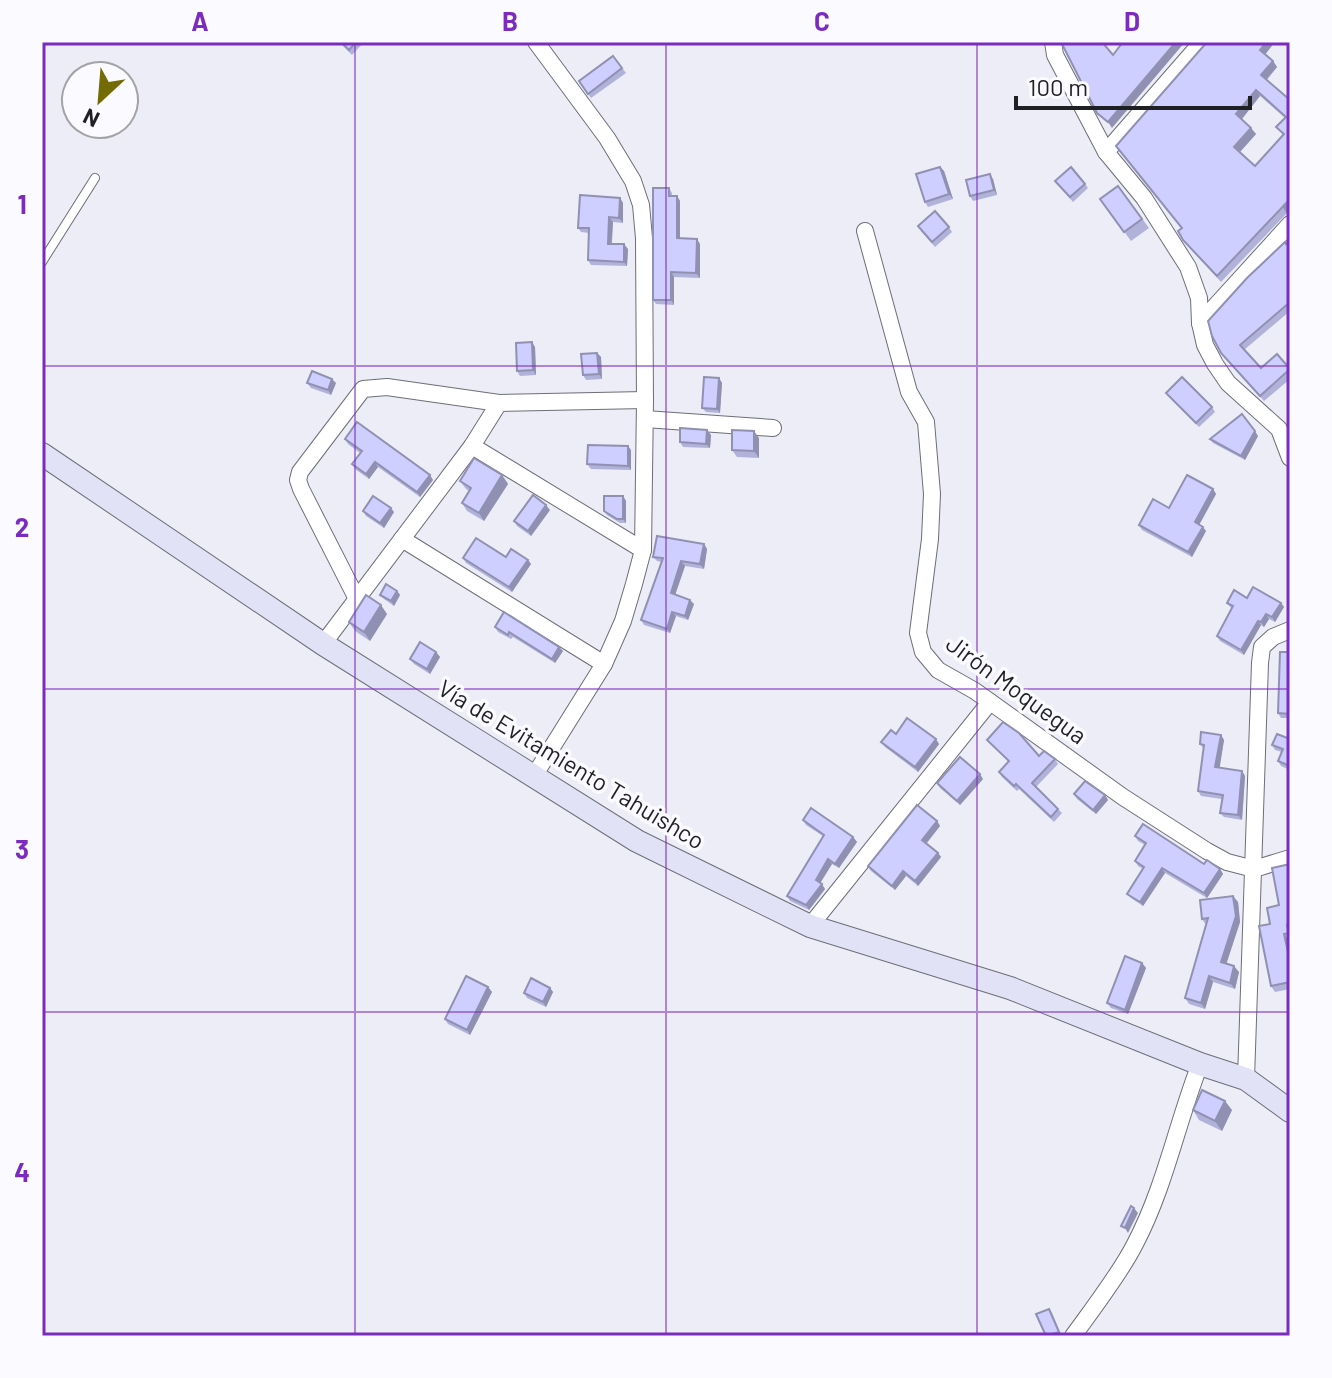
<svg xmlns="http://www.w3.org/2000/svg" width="1332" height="1378" viewBox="0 0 1332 1378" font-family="Barlow,sans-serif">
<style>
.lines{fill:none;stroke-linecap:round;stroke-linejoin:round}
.service-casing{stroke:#6d6e77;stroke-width:10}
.minor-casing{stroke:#6d6e77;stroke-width:18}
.secondary-casing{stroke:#6d6e77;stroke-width:24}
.service{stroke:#fff;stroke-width:8}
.minor{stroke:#fff;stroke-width:16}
.secondary{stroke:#e2e2f7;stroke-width:22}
.wall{fill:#b1b2da;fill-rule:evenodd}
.shaded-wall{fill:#9091b2}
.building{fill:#cecffe;stroke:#9091b2;stroke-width:2;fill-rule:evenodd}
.grid{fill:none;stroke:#7b2cbf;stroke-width:2;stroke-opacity:0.55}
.labels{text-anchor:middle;stroke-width:7;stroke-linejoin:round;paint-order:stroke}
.street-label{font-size:24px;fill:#1f2023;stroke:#fbfbff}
.neatline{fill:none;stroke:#7b2cbf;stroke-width:3}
.grid-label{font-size:26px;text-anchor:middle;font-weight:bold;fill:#7b2cbf}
</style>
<rect width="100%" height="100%" fill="#ecedf7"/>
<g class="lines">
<defs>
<polyline id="service" points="42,262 95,178"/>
<g id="minor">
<polyline points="1053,42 1055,55 1106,152 1144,198 1188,267 1199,298 1200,323 1205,345 1215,364 1228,383 1279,429 1290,458"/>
<polyline points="1106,152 1202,42"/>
<polyline points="865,231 909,392 926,422 932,494 930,539 918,633 923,652 938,670 975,691 1123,797 1207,851 1227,862 1254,869 1290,858"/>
<polyline points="1200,323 1290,224"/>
<polyline points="645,419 773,428"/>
<polyline points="472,446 643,550"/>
<polyline points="402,539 604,664"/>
<polyline points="357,599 301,489 298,480 300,472 363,389 387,387 499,403"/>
<polyline points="323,644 472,446 499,403 645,400"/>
<polyline points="534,776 604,664 623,621 634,584 643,550 645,400 644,238 641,205 633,181 607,138 536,42"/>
<polyline points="810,926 990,702"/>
<polyline points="1246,1079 1260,663 1262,647 1273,637 1290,630"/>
<path d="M1073,1336C1092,1310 1121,1272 1135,1244C1165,1187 1177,1123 1200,1064"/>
</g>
<polyline id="secondary" points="42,454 323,644 637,841 810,926 1010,988 1200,1064 1246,1079 1290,1111"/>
</defs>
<use href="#service" class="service-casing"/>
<use href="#minor" class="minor-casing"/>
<use href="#secondary" class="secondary-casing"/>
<use href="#service" class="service"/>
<use href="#minor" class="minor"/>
<use href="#secondary" class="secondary"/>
</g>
<g class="wall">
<polygon points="339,42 364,42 352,55"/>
<path d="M1207,42H1275L1265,54L1273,61L1277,67L1267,80L1290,100V210L1221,282L1188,246L1178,231L1182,228ZM1260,96L1285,118L1276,127L1283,135L1255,166L1240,152L1256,134L1242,119Z"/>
<polygon points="613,56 626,73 591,98 579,81"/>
<polygon points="940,167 944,171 953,199 928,207 925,202"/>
<polygon points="993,179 997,195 973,201 970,196"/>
<polygon points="1055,181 1085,184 1088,188 1073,202"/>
<polygon points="1118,186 1149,228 1131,241 1100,199"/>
<polygon points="669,188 672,193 672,196 677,196 680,201 680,238 700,244 700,278 674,277 674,305 656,304 653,300"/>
<polygon points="620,198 623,203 623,223 613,222 612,244 628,249 627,266 591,265 588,260 589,233 581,232 578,228"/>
<polygon points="949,227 952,232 935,247 921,231"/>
<polygon points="1290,240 1290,311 1244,350 1261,368 1290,369 1290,379 1264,401 1221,353"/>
<polygon points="535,347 536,375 520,376 517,371"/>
<polygon points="597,353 601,357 602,379 586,380 583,375"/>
<polygon points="719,378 722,383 720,413 706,412 702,408"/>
<polygon points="307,383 336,383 331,395 311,388"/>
<polygon points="1166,393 1212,407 1215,412 1199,427"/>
<polygon points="707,430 711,435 710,448 683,447 680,442"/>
<polygon points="1258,436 1245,460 1213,443 1210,439"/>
<polygon points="759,438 759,458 737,457 732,450"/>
<polygon points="345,439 433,480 420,497 378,467 369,479 355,469 352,464 360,453 348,444"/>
<polygon points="631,450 631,470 591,469 587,464"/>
<polygon points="502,475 508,484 484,521 467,511 462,503 469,491 466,489 460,481"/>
<polygon points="1213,489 1216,494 1199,525 1206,531 1192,557 1142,530 1139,525 1169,508"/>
<polygon points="623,496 626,501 626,523 620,523 607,515 604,511"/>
<polygon points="550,510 531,536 517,526 514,521"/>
<polygon points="363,511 394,512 384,528 366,516"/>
<polygon points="704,544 707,549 704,569 685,566 675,595 694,604 688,620 676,616 670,633 644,625 641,620 661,562 657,561 653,557"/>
<polygon points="463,558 528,560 531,564 512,592 466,563"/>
<polygon points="397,591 400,595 394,606 384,599 380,595"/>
<polygon points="1247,598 1281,603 1284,607 1275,622 1269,619 1264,627 1261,625 1244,655 1220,641 1217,636 1232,609 1227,603"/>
<polygon points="387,614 370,641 355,631 349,622"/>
<polygon points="495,627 559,647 563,651 555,663 513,637 511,639 498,632"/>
<polygon points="436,652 440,657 430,674 414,664 410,659"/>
<polygon points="1290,652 1290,718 1281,718 1278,713"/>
<polygon points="896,734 939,744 918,772 885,747 881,742"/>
<polygon points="1221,735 1224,740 1219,768 1242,771 1245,776 1242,820 1224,817 1220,813 1222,799 1201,796 1198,791 1204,749 1200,744"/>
<polygon points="1290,739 1290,770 1281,766 1278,761 1282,752 1275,750 1272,745"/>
<polygon points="987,740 1039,756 1055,759 1058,764 1036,787 1062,813 1054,822 1019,789 1017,791 1002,777 999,772 1009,762"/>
<polygon points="983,779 960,805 940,788 937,783"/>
<polygon points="1074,794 1105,795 1108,800 1096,814 1077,799"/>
<polygon points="803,820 853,837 857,842 839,868 832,864 820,883 825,889 809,910 790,901 787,896 823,836 806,825"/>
<polygon points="937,821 940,826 926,844 938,853 941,857 918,886 906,876 895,890 871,871 868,866"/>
<polygon points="1135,836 1204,864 1220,869 1223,874 1207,898 1165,873 1143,906 1131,898 1127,894 1143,869 1138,866 1135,861 1145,845 1138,841"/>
<polygon points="1290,864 1290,940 1288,940 1290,949 1290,989 1275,992 1271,986 1279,905"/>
<polygon points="1238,902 1240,922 1226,964 1239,972 1235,989 1213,982 1205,1009 1189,1004 1185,998 1206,925 1202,919"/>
<polygon points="1142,963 1146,968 1128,1014 1111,1008 1107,1003"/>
<polygon points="488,987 492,992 470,1035 448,1024 445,1019"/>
<polygon points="550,988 553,992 546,1007 527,998 524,993"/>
<polygon points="1193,1110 1232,1110 1222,1131 1199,1120"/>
<polygon points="1049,1309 1052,1313 1062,1336 1046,1336"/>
</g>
<g class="shaded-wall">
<polygon points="1176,42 1185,42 1112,128 1108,122"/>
<polygon points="1266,42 1275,42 1264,56 1260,50"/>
<polygon points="1273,61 1277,67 1265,81 1261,75"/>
<polygon points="1256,90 1260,96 1241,120 1236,114"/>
<polygon points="1251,128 1256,134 1239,153 1234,147"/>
<polygon points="940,167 944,171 953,199 949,194"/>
<polygon points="990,174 993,179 997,195 994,190"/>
<polygon points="677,196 680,201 680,243 677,238"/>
<polygon points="620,198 623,203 623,223 619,218"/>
<polygon points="1290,199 1290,210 1287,214 1283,207"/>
<polygon points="609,217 613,222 611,249 608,244"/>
<polygon points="697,239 700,244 700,278 696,273"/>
<polygon points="624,244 628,249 627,266 624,262"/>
<polygon points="671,272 674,277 674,305 671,300"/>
<polygon points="532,342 535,347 536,375 533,370"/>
<polygon points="597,353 601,357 602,379 599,374"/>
<polygon points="719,378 722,383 720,413 717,409"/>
<polygon points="332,379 336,383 331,395 328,390"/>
<polygon points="707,430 711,435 710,448 706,444"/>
<polygon points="754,431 759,438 759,458 754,451"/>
<polygon points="1255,431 1258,436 1245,460 1241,456"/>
<polygon points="628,446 631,450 631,470 628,466"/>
<polygon points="375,462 378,467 369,479 366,474"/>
<polygon points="430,475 433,480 420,497 417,492"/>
<polygon points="502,475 508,484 484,521 479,513"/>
<polygon points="1213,489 1216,494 1198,527 1195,522"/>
<polygon points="623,496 626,501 626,523 623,519"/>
<polygon points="546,505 550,510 531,536 528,531"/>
<polygon points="391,508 394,512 384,528 380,523"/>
<polygon points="1203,527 1206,531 1192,557 1188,552"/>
<polygon points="704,544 707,549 704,569 700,564"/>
<polygon points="528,560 531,564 512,592 509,587"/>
<polygon points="681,561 685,566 674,598 671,593"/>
<polygon points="397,591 400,595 394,606 391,601"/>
<polygon points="690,600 694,604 688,620 685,616"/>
<polygon points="1281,603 1284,607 1275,622 1272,617"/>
<polygon points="381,605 387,614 370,641 364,632"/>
<polygon points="672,612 676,616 670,633 667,629"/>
<polygon points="1266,614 1269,619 1264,627 1261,622"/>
<polygon points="1258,621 1261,625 1244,655 1241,650"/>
<polygon points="559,647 563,651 555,663 552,659"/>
<polygon points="436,652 440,657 430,674 427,669"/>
<polygon points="1221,735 1224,740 1219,772 1215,767"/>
<polygon points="936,739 939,744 918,772 915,767"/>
<polygon points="1242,771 1245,776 1242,820 1238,815"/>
<polygon points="980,774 983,779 960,805 957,801"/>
<polygon points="1105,795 1108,800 1096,814 1093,810"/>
<polygon points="937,821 940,826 925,845 922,840"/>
<polygon points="853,837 857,842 839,868 835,864"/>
<polygon points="938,853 941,857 918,886 915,881"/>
<polygon points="828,859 832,864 819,885 816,880"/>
<polygon points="1162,868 1165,873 1143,906 1140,902"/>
<polygon points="1220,869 1223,874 1207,898 1204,893"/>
<polygon points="903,871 906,876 895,890 892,886"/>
<polygon points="822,884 825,889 809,910 806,905"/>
<polygon points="1233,896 1238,902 1240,922 1225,968 1221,962"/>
<polygon points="1284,934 1288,940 1290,949 1290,962"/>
<polygon points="1142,963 1146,968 1128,1014 1125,1010"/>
<polygon points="1234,966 1239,972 1235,989 1230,983"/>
<polygon points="1209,976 1213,982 1205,1009 1201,1003"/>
<polygon points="488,987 492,992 470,1035 467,1030"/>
<polygon points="550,988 553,992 546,1007 543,1002"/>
<polygon points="1225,1101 1232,1110 1222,1131 1215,1121"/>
<polygon points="1134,1208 1138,1213 1128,1233 1125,1228"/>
</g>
<g class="building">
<polygon points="341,42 356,42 349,50"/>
<polygon points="1061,42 1102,42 1113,55 1123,42 1176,42 1108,122 1097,113"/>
<path d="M1207,42H1266L1260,50L1273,61L1261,75L1290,100V199L1217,276L1183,240L1178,231L1182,228L1116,146ZM1256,90L1286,117L1276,127L1284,134L1255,166L1234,147L1251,128L1236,114Z"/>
<polygon points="613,56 622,68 588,94 579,81"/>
<polygon points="940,167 949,194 925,202 916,174"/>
<polygon points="1071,167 1085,184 1070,197 1055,181"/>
<polygon points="990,174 994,190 970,196 966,180"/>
<polygon points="1118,186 1142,219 1124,232 1100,199"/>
<polygon points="653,188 669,188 669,196 677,196 677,238 697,239 696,273 671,272 671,300 653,300"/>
<polygon points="580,195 620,198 619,218 609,217 608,244 624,244 624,262 588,260 589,228 578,228"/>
<polygon points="935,211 949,227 932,242 918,226"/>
<polygon points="1290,240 1290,302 1240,345 1261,368 1277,354 1290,369 1260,396 1221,353 1212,336 1208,321 1247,278 1285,242 1286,244"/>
<polygon points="532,342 533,370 517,371 516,343"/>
<polygon points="597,353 599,374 583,375 581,354"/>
<polygon points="312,371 332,379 328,390 307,383"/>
<polygon points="704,377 719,378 717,409 702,408"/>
<polygon points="1182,377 1212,407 1196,423 1166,393"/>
<polygon points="1242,414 1255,431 1241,456 1210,439"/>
<polygon points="357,422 430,475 417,492 375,462 366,474 352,464 362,451 345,439"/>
<polygon points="680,428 707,430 706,444 680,442"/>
<polygon points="732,430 754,431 754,451 732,450"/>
<polygon points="588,445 628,446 628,466 587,464"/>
<polygon points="474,458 502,475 479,513 462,503 471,488 460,481"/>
<polygon points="1187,475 1213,489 1195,522 1203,527 1188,552 1139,525 1153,499 1169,508"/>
<polygon points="533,495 546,505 528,531 514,521"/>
<polygon points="373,496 391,508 380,523 363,511"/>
<polygon points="604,496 623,496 623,519 617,519 604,511"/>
<polygon points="657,536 704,544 700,564 681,561 671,593 690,600 685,616 672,612 667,629 641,620 663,558 653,557"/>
<polygon points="476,538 506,557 511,549 528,560 509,587 463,558"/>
<polygon points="386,584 397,591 391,601 380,595"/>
<polygon points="1253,587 1281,603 1272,617 1266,614 1261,622 1258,621 1241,650 1217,636 1233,606 1227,603 1234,590 1247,598"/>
<polygon points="366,595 381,605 364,632 349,622"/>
<polygon points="504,612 559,647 552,659 509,632 508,635 495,627"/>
<polygon points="420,642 436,652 427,669 410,659"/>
<polygon points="1280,652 1290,652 1290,714 1278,713"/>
<polygon points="907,718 936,739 915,767 881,742 891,730 896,734"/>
<polygon points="1003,722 1019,733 1039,756 1044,751 1055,759 1032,783 1058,809 1051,817 1016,784 1014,786 999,772 1009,761 987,740"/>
<polygon points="1201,732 1221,735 1215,767 1242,771 1238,815 1220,813 1223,795 1198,791 1204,745 1200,744"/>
<polygon points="1277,734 1290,739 1290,766 1278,761 1283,749 1272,745"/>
<polygon points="960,757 980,774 957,801 937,783"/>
<polygon points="1085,781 1105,795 1093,810 1074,794"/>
<polygon points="917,805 937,821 922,840 938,853 915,881 903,871 892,886 868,866"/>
<polygon points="811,808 853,837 835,864 828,859 816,880 822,884 806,905 787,896 824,835 803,820"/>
<polygon points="1143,824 1204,864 1207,860 1220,869 1204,893 1162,868 1140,902 1127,894 1144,867 1135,861 1146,843 1135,836"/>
<polygon points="1290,864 1290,924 1287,925 1289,933 1284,934 1290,961 1290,982 1271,986 1259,926 1270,924 1267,908 1279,905 1272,868"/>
<polygon points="1233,896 1236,916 1221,962 1234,966 1230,983 1209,976 1201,1003 1185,998 1208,918 1202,919 1200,900"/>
<polygon points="1125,956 1142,963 1125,1010 1107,1003"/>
<polygon points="466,976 488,987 467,1030 445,1019"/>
<polygon points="531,978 550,988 543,1002 524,993"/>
<polygon points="1202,1090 1225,1101 1215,1121 1193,1110"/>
<polygon points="1131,1206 1134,1208 1125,1228 1121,1226"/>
<polygon points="1049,1309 1059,1332 1046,1336 1036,1314"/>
</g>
<path class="grid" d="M355,42V1336M666,42V1336M977,42V1336M42,366H1290M42,689H1290M42,1012H1290"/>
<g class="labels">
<g class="street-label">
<text transform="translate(1016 690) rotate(36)" y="8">Jirón Moquegua</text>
<text transform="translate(571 765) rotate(31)" y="8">Vía de Evitamiento Tahuishco</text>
</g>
</g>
<rect width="1332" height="1378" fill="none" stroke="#fbfbff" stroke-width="88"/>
<g transform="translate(100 100) rotate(206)"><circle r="38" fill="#fbfbff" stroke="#a3a3a7" stroke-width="2"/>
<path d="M0-6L14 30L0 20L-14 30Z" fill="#756b06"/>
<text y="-12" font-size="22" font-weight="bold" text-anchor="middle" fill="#1f2023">N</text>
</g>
<path d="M1016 96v12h234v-12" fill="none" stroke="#1f2023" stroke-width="4"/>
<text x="1028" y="96" font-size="24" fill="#1f2023" stroke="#fbfbff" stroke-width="6" paint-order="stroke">100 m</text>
<rect x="44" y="44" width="1244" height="1290" class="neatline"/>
<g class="grid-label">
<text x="200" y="31">A</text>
<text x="510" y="31">B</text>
<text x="822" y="31">C</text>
<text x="1132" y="31">D</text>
<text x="22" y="214">1</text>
<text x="22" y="537">2</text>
<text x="22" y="859">3</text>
<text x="22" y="1182">4</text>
</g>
</svg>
